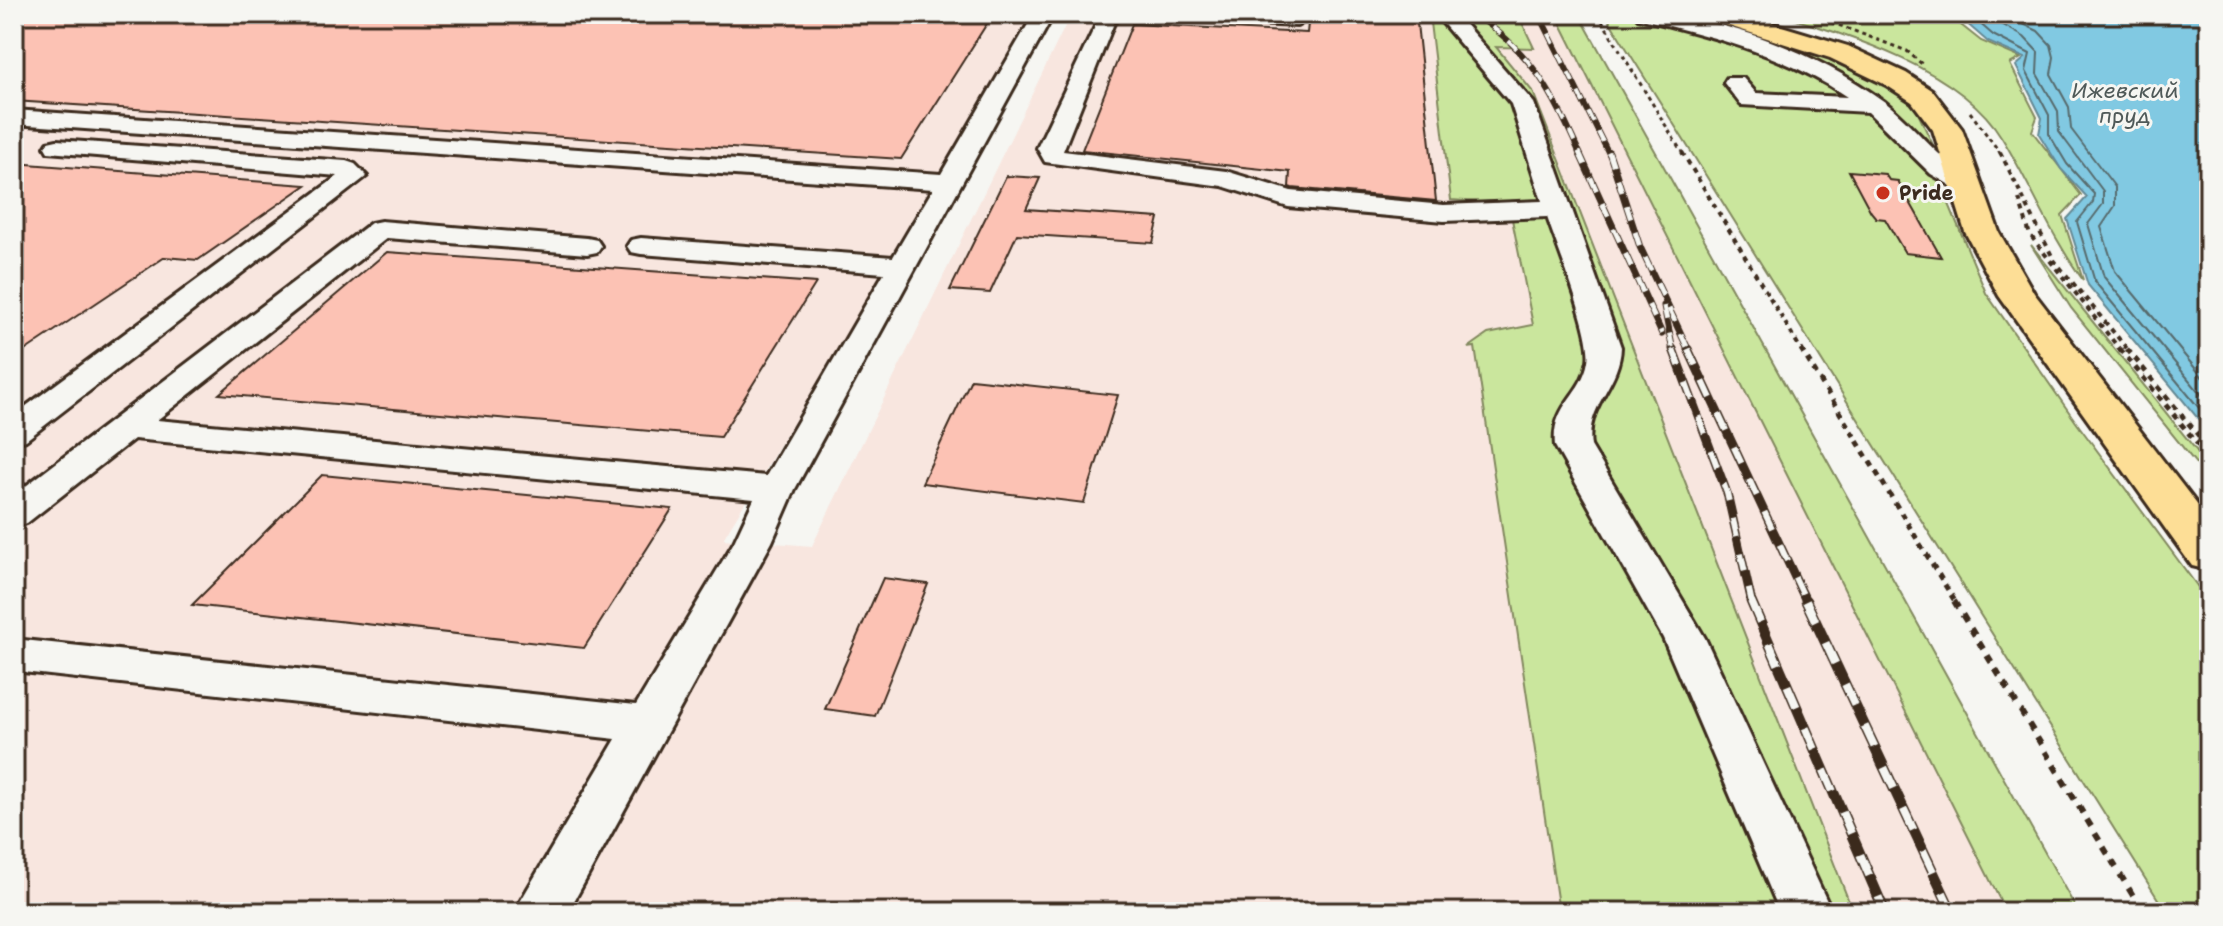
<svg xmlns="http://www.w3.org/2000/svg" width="2223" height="926" viewBox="0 0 2223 926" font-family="'Shantell Sans',sans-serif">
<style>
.built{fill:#f8e6df}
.green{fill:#cae69d;stroke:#82885e;stroke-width:2}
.water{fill:#81c9e2;stroke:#658994;stroke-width:2}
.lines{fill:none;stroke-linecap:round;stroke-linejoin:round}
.shore{stroke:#576a6c;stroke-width:2}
.building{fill:#fcc2b4;stroke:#3b2a1e;stroke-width:2}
.minor-casing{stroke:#3b2a1e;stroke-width:6}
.major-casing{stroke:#3b2a1e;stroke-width:6}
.path-far3{stroke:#3b2a1e;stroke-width:3;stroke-dasharray:4 4;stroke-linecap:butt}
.path-far2{stroke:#3b2a1e;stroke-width:4;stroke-dasharray:5 5;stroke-linecap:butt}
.path-far1{stroke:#3b2a1e;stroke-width:5;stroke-dasharray:6 6;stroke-linecap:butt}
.path{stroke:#3b2a1e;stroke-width:6;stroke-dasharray:8 8;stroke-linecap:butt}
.minor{fill:#f6f6f2;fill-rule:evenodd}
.major{fill:#fdde96;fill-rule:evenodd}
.rail-far3-casing{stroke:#3b2a1e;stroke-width:6}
.rail-far2-casing{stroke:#3b2a1e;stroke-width:7}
.rail-far1-casing{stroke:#3b2a1e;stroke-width:9}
.rail-casing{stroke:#3b2a1e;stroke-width:11}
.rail-far3{stroke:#f6f6f2;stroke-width:4;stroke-dasharray:11;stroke-linecap:butt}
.rail-far2{stroke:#f6f6f2;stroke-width:5;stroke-dasharray:14;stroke-linecap:butt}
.rail-far1{stroke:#f6f6f2;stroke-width:6;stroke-dasharray:18;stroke-linecap:butt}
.rail{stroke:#f6f6f2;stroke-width:8;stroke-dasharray:23;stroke-linecap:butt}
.poi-dot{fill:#c8321e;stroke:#f6f6f2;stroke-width:3}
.labels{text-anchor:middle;stroke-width:6;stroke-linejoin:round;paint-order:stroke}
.far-poi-label{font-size:20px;font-weight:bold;fill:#3b2a1e;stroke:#f6f6f2;text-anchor:start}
.far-water-label{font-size:22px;font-style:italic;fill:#505a59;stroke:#f6f6f2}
</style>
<rect width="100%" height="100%" fill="#f6f6f2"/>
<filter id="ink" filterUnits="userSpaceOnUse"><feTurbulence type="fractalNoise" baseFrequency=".0125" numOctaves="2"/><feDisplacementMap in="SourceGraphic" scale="16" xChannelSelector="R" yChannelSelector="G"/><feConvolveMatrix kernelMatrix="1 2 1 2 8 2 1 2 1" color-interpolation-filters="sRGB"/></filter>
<g filter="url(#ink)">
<g class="built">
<polygon points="14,14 1033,14 935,189 723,539 812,546 1071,14 1429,14 1509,204 1533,325 1489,335 1475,347 1559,912 14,912"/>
<polygon points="1518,14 1556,14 2006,912 1853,912 1495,46 1533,48"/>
</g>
<g class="green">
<polygon points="1429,14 1518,14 1534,48 1496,47 1533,92 1853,912 1559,912 1475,347 1468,348 1488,334 1533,325 1509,204 1451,200"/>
<polygon points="1556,14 1579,14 2078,912 2006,912"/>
<polygon points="1605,14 1702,14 1818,46 1894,85 1917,111 1934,147 1949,204 1986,293 2076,422 2209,602 2209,912 2166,912"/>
<path d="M1777,14H1947L1981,41L2021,58L2010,64L2037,117L2032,131L2081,195L2062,215L2083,280C2050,235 2031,185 2002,138C1961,69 1850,36 1777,14Z"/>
<polygon points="2031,245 2209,466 2209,480 2071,308"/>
</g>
<polygon class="water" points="1956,14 2209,14 2209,432 2088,285 2067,219 2087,197 2061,169 2039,134 2042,118 2016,66 2025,58 1988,42"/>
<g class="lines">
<g class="shore">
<polyline points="1969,14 1993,35 2030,54 2026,71 2049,115 2049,134 2067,164 2094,194 2093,202 2077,222 2095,282 2209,420"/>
<polyline points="1984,14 2024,37 2038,52 2037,74 2058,111 2059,132 2103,191 2103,204 2088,224 2104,277 2209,404"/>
<polyline points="2002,14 2038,31 2051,45 2054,57 2051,74 2069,107 2071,129 2115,187 2115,206 2101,227 2115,271 2209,385"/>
</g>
</g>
<g class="building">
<polygon points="14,14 993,14 901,159 14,101"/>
<polygon points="1309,14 1416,14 1436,201 1292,188 1289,187 1290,172 1082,150 1132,24 1307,33"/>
<polygon points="14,163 306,185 198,260 165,257 14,358"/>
<polygon points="1849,171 1885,174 1889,180 1898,181 1941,257 1905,253 1885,219 1876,218 1871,212"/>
<polygon points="1006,176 1040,178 1026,209 1159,218 1153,243 1017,234 990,293 950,290"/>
<polygon points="387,252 816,283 720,437 219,394"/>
<polygon points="971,379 1118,395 1084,503 922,483"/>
<polygon points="322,475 672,509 584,648 192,605"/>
<polygon points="883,578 928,584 875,716 825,709"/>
</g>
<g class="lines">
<defs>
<g id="minor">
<polygon points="1034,14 1054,14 795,489 772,542 568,912 514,912 616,739 14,671 14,639 636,705 734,542 754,499 134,439 27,523 14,527 14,495 371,223 381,221 587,238 597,240 601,246 597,252 587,254 387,238 157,420 766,476 884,273 641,254 631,252 627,246 631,240 641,238 893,257 933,189 14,124 14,110 941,174"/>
<path d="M1101,14H1125L1114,23L1063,151L1226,171L1291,191L1444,205L1542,201L1511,104L1435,14H1456L1534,103L1621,347C1620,385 1585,406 1591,446L1705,638L1832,912H1780L1663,638L1555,446C1551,404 1582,396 1588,361C1593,335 1557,247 1547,217L1444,221L1288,207L1222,186L1045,162L1037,148Z"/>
<polygon points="1166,14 1297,14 1307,20 1297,26 1176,20"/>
<path d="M1635,14C1720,14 1816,52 1885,102C1904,117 1920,136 1938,153C1950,164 1971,173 1980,187L1967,195L1931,174L1868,112L1741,105L1724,83L1727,78H1743L1756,93L1847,97C1785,54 1710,36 1638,18Z"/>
<polygon points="57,140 346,161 355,164 367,176 26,440 14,443 14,415 338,176 48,152 45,147 48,142"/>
</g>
<polygon id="major" points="1704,14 1742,14 1848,46 1906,73 1932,90 1962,129 1999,232 2034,293 2209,520 2209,570 2192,566 1999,296 1965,232 1933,130 1912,102 1886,85 1830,58 1707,19"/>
</defs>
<use href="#minor" class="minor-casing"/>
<use href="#major" class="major-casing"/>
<g class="path-far3">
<polyline points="1598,14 1683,154"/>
<polyline points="1809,14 1907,51 1923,65"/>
<polyline points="1970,112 2001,154"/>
</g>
<g class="path-far2">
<polyline points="1682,152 1802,351"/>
<polyline points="2000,152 2054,260 2129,351"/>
<polyline points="2019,199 2030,235 2121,351"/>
</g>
<g class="path-far1">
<polyline points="1801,349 1956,603"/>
<polyline points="2120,349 2209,458"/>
<polyline points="2127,349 2209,448"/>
</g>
<polyline class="path" points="1954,601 2143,912"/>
<use href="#minor" class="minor"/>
<use href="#major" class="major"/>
<defs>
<g id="rail-far3">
<path d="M1474,14C1533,53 1552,92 1580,154"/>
<polyline points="1539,14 1609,154"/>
</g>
<g id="rail-far2">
<polyline points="1579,152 1662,334"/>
<polyline points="1609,152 1640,247 1689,351"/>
<polyline points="1664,306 1673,351"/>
</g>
<g id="rail-far1">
<polyline points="1673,349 1727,493 1752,603"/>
<polyline points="1688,349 1807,603"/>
</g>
<g id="rail">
<polyline points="1751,601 1885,912"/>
<polyline points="1806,601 1952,912"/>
</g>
</defs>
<use href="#rail-far3" class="rail-far3-casing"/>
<use href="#rail-far2" class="rail-far2-casing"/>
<use href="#rail-far1" class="rail-far1-casing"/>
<use href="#rail" class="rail-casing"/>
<use href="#rail-far3" class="rail-far3"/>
<use href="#rail-far2" class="rail-far2"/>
<use href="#rail-far1" class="rail-far1"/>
<use href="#rail" class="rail"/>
</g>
</g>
<circle class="poi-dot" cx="1883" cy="193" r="8"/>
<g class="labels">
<g class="far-poi-label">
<text x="1899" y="200">Pride</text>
</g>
<g class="far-water-label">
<text x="2125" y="98">Ижевский<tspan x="2125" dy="25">пруд</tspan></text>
</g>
</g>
<rect width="2223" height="926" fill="none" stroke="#f6f6f2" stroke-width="48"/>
<rect x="24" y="24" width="2175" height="878" fill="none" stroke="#3b2a1e" stroke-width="3" filter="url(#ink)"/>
</svg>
